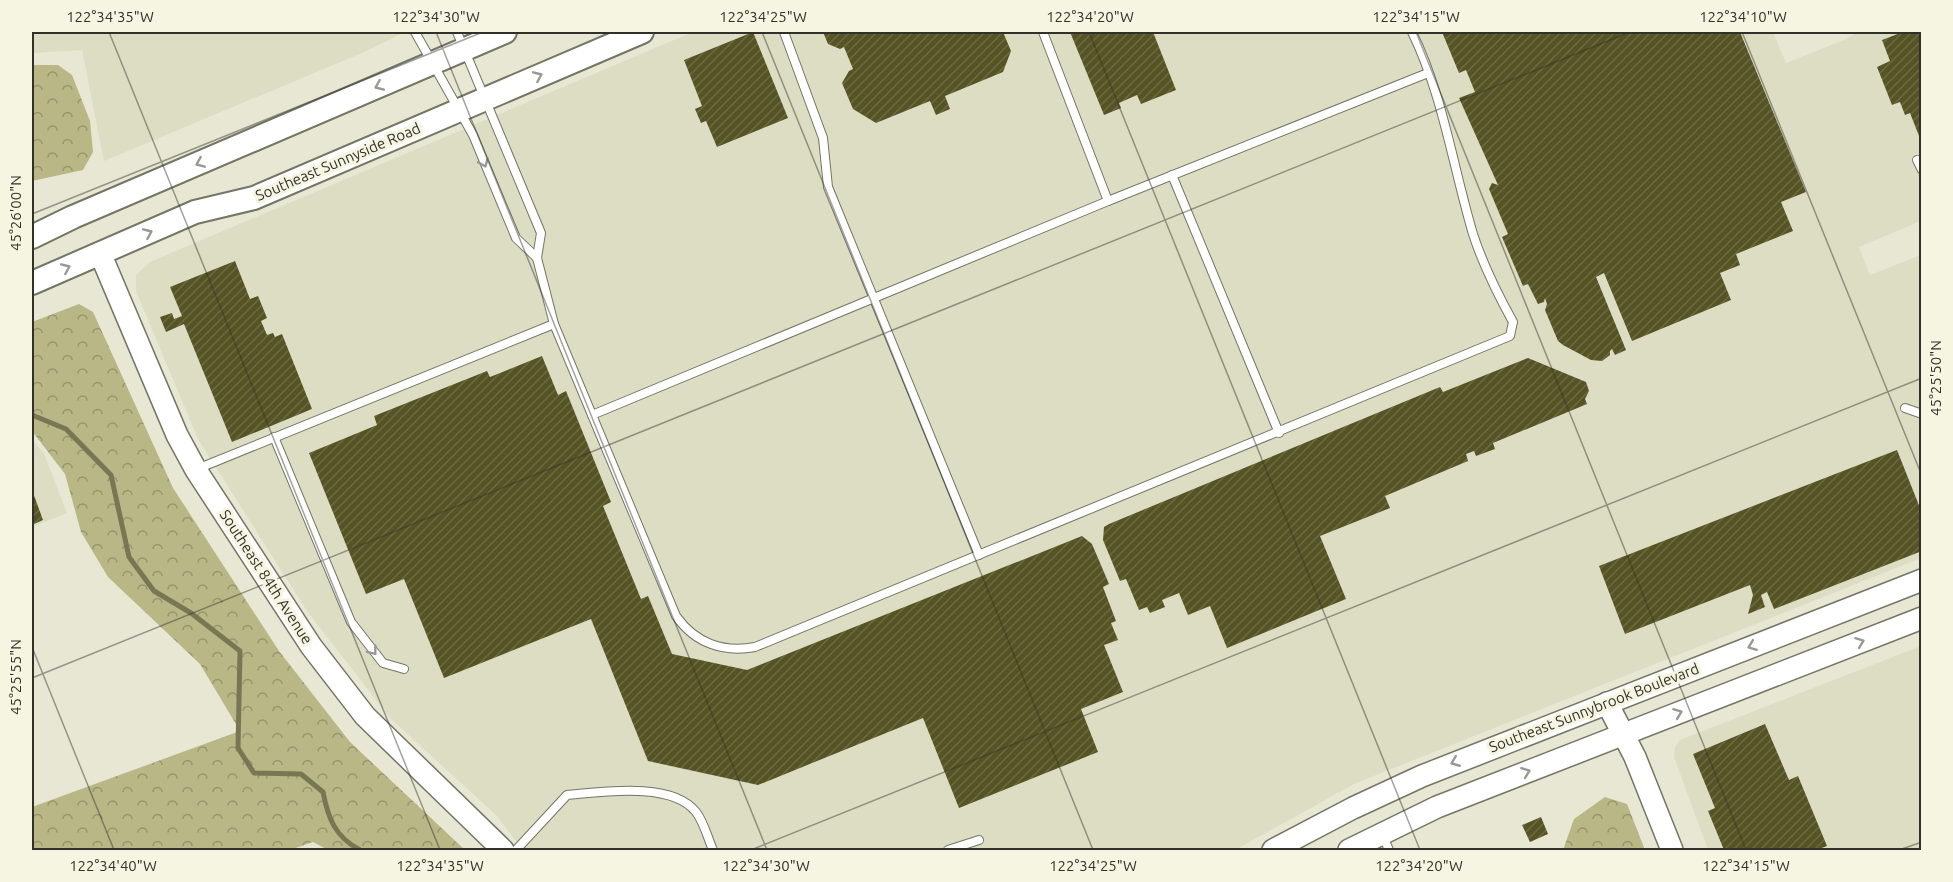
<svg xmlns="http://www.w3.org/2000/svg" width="1953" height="882" viewBox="0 0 1953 882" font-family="Ubuntu,sans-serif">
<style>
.built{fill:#ddddc3}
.forest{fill:url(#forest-crowns)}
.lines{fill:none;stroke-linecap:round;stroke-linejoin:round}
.stream{stroke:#787753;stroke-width:5}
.building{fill:url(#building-hatch)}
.lane-casing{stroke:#757564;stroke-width:10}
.secondary-casing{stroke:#757564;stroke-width:24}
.primary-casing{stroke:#757564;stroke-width:26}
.lane{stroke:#fff;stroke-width:8}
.secondary{stroke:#fff;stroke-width:21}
.primary{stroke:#fff;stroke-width:22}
.oneway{stroke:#989894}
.ticks{fill:none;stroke:#31312a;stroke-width:1.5;stroke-opacity:0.45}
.labels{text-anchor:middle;stroke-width:6;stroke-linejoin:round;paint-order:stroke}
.street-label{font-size:15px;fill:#31312a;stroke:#f5f5e1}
.neatline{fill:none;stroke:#31312a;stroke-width:2}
.ticks-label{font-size:15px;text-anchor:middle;fill:#31312a}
</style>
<defs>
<pattern id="forest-crowns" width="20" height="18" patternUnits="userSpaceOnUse" patternTransform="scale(1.5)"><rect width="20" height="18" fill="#b8b785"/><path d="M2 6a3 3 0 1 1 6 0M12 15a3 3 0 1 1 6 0" fill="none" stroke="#96956d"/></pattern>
<pattern id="building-hatch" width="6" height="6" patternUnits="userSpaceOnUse" patternTransform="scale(1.5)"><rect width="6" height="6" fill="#565424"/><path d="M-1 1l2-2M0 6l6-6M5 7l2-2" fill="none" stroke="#6b6a43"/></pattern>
</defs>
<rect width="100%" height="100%" fill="#e7e7d4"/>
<g class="built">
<polygon points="32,32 405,32 362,53 104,161 82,50 32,53"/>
<polygon points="693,32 1773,32 1786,63 1844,40 1858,32 1921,32 1921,221 1859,247 1870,275 1921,255 1921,558 1356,783 1235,850 523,850 496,815 390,718 307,611 198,439 136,291 136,275 150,262"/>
<polygon points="32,439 44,454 67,513 32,527"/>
<polygon points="1921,646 1921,850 1708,850 1674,757 1675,747 1680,740"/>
</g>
<g class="forest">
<polygon points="32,65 58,65 72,75 90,121 93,152 83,170 32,181"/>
<polygon points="79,304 93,312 173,488 279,651 350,742 465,850 328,850 313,842 290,850 32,850 32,807 240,731 200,664 108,577 81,532 65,474 32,431 32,322"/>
<polygon points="1605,797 1627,804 1645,850 1563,850 1574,819"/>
</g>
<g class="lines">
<path class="stream" d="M32,415L66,429L111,475L129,557L154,591L191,613L240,651L238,748L254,773L301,774L323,792C328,818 335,837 360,850"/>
</g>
<g class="building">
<polygon points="753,32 788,118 717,147 706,121 701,123 695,109 702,106 684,60"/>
<polygon points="823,32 1003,32 1011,51 1003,72 945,96 950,109 936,115 930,101 876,123 853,109 842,83 849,71 853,69 844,47 840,49 828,44"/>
<polygon points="1070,32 1153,32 1176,90 1141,104 1137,95 1119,103 1121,108 1104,115"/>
<polygon points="1442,32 1740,32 1806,192 1781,202 1793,231 1736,254 1740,265 1720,273 1731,300 1632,341 1604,273 1596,277 1626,350 1615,355 1612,349 1610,351 1610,355 1602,361 1591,360 1563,345 1558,341 1545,310 1547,304 1545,298 1544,302 1538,304 1528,284 1523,286 1502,237 1508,234 1489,189 1492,183 1498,185 1459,98 1475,92 1466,70 1459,73"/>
<polygon points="1903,32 1922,32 1921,141 1910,113 1905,115 1900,102 1892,105 1877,67 1890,61 1882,40"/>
<polygon points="235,261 250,299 258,296 267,318 261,321 267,335 273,333 275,337 282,334 312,409 232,442 184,324 166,332 160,317 172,313 174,319 182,316 170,287"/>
<polygon points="542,356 558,395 566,391 611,502 603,506 641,599 648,596 672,654 747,670 1082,536 1092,544 1109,584 1103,587 1116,621 1111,623 1118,640 1104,645 1123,692 1081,709 1098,752 959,808 923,718 758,785 648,761 591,619 444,678 404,579 366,594 309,453 377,425 374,416 487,371 490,377"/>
<polygon points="1528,358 1586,382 1589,391 1585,399 1587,404 1493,443 1495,449 1476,456 1474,451 1466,454 1468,461 1385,496 1390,508 1320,536 1346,599 1227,648 1210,606 1188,615 1179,593 1162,600 1165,607 1150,613 1147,607 1139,610 1126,579 1120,581 1103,540 1104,527 1109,524 1440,387 1443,392"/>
<polygon points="1897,450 1922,513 1922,551 1774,609 1767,592 1761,595 1765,607 1748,614 1753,595 1750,585 1625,634 1599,566"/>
<polygon points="32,490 43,520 32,525"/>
<polygon points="1765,724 1789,780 1798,776 1827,846 1816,850 1724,850 1708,811 1715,808 1693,754"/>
<polygon points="1541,817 1548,834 1530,842 1522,825"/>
</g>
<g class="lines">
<defs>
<g id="lane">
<polyline points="415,32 473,135 516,238 537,258"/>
<path d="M457,32L541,233L537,258L554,324L676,616C695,643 723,653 755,647L1510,336L1513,322C1497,293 1483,265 1473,234C1453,167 1443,95 1412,32"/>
<polyline points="784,32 823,138 828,187 979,555"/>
<polyline points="1043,32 1108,201 1428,73"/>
<polyline points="1917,160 1922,170"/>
<polyline points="1172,175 1279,433"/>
<polyline points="1905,408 1922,414"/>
<polyline points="592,415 1108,201"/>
<polyline points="274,437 351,622 383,663 404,669"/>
<polyline points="197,469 554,324"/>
<polyline points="1382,834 1389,850"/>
<path d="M516,850L567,795C602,792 672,781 696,812C704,822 708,839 713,850"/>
<polyline points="948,850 979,840"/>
</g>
<g id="secondary">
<polyline points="100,253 177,435 196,470 311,646 365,716 503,850"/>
<polyline points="1607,703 1635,757 1672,850"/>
<polyline points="1273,850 1353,808 1422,776 1922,580"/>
<polyline points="1349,850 1437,807 1922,618"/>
</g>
<g id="primary">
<polyline points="32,237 73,217 505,32"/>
<polyline points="32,283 195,212 254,198 642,32"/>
</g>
</defs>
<use href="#lane" class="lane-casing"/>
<use href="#secondary" class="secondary-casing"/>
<use href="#primary" class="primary-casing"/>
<use href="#lane" class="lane"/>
<use href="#secondary" class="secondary"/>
<use href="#primary" class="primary"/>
</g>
<defs><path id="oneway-chevron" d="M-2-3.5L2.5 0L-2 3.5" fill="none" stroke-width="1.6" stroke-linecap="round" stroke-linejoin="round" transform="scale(1.5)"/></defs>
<g class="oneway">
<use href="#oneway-chevron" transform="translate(538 76) rotate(-23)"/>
<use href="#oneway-chevron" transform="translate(379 86) rotate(157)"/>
<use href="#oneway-chevron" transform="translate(200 163) rotate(157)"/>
<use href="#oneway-chevron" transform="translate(484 163) rotate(67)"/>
<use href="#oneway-chevron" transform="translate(148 233) rotate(-23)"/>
<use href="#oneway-chevron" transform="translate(66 268) rotate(-23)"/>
<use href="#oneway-chevron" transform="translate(1860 642) rotate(-21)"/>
<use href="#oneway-chevron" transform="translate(1752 646) rotate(159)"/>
<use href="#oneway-chevron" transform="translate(373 651) rotate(52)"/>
<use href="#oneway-chevron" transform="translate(1678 713) rotate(-21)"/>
<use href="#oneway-chevron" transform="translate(1455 762) rotate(158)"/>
<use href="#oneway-chevron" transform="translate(1526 772) rotate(-21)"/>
</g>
<path class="ticks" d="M109,32L440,850M436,32L767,850M762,32L1093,850M1089,32L1420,850M1416,32L1746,850M1742,32L1922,476M32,214L483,32M32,647L114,850M32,678L1630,32M751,850L1922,378M1899,850L1922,842"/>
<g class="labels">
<g class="street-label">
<text transform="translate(338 162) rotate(-23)" y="5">Southeast Sunnyside Road</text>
<text transform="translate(266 577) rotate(57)" y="5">Southeast 84th Avenue</text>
<text transform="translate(1594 708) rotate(-21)" y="5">Southeast Sunnybrook Boulevard</text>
</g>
</g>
<rect width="1953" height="882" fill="none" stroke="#f5f5e1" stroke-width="66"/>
<rect x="33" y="33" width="1887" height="816" class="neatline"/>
<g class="ticks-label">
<text x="110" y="22">122°34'35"W</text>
<text x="436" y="22">122°34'30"W</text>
<text x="763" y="22">122°34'25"W</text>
<text x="1090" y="22">122°34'20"W</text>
<text x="1416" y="22">122°34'15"W</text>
<text x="1743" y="22">122°34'10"W</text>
<text transform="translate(16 213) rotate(-90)" y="5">45°26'00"N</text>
<text transform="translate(1936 378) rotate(-90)" y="5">45°25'50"N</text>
<text transform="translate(16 677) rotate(-90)" y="5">45°25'55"N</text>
<text x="113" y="871">122°34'40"W</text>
<text x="440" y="871">122°34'35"W</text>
<text x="766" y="871">122°34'30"W</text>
<text x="1093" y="871">122°34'25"W</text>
<text x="1419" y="871">122°34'20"W</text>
<text x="1746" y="871">122°34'15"W</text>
</g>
</svg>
